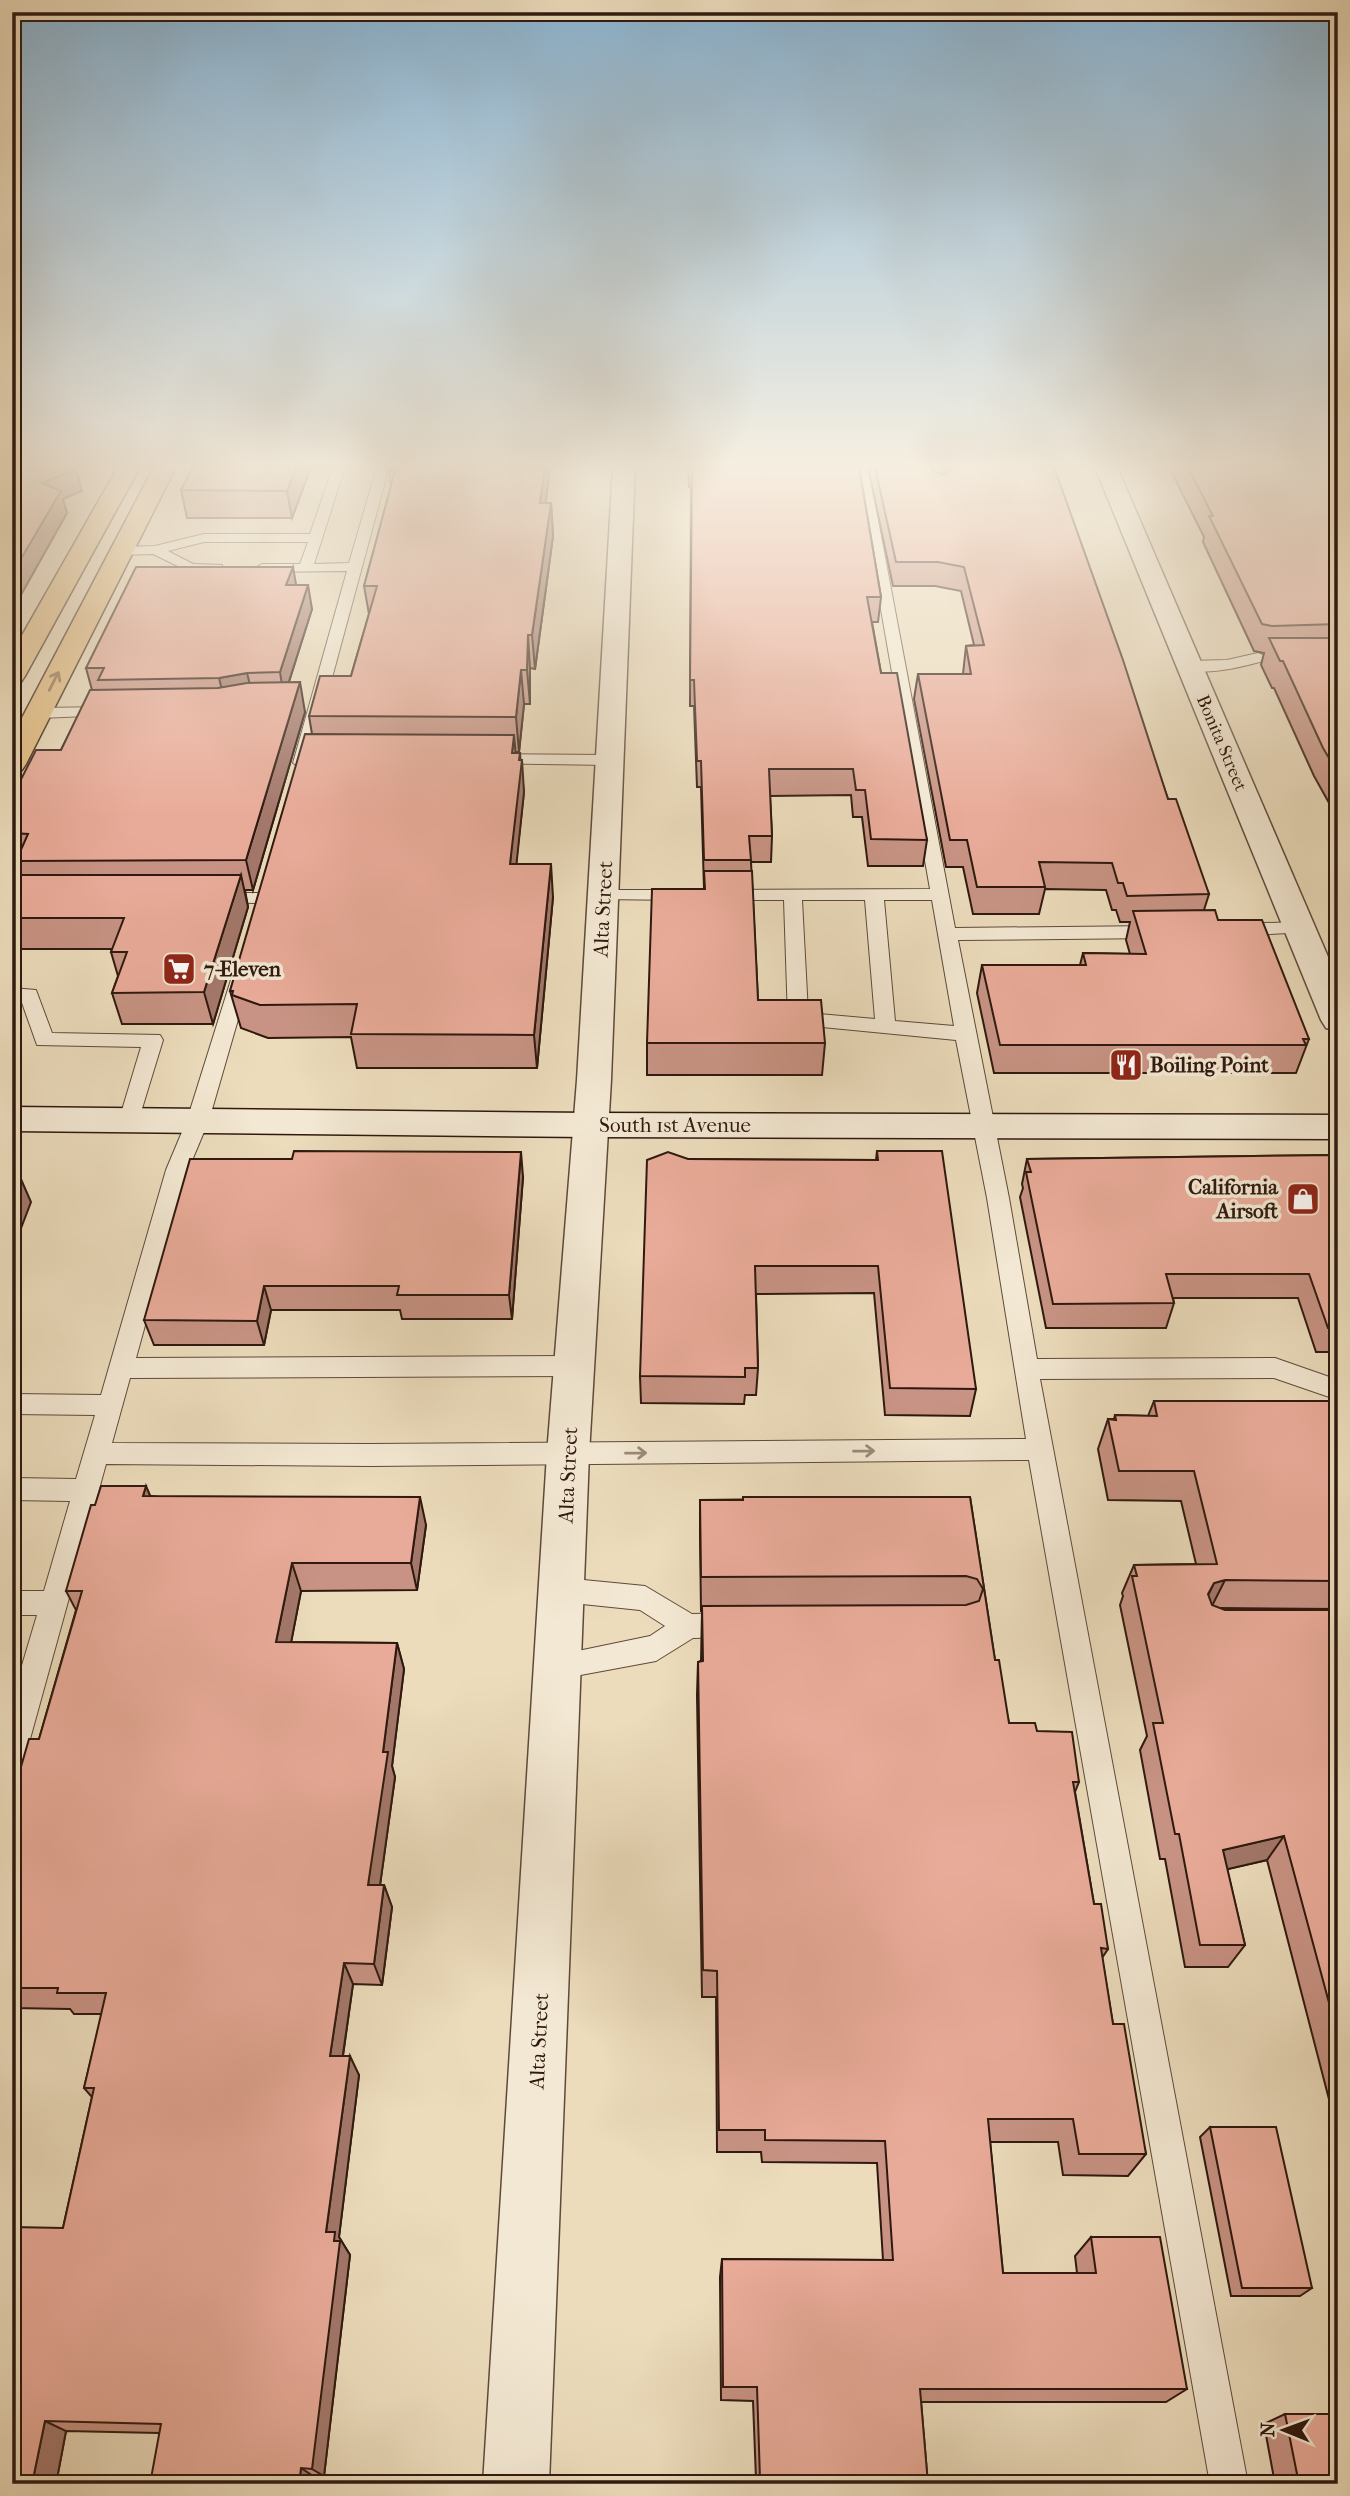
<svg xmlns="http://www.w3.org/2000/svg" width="1350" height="2496" viewBox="0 0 1350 2496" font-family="'IM FELL French Canon',serif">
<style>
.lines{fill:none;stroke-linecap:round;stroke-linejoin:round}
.lane-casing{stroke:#5e4a3a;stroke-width:2}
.street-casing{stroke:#5e4a3a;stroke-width:3}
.secondary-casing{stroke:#2f190f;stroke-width:3}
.primary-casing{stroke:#2f190f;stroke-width:3}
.lane{fill:#f3e8d3;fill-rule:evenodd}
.street{fill:#f3e8d3;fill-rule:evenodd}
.secondary{fill:#f3e8d3;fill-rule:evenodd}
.primary{fill:#e6be7e;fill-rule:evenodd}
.wall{fill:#c89384;stroke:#2f190f;stroke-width:2}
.shaded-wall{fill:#a3786b;stroke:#2f190f;stroke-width:2}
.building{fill:#e9ab99;stroke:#2f190f;stroke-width:2}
.oneway{stroke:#8a6c46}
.oneway2{stroke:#9b8b7b}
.labels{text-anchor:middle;stroke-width:7;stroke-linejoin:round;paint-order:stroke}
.far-street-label{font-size:18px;fill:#2f190f;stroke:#f3e8d3}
.street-label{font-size:21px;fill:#2f190f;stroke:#f3e8d3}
.poi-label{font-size:21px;font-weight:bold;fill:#2f190f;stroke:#f3e8d3;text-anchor:start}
</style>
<rect width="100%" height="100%" fill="#ecdcbc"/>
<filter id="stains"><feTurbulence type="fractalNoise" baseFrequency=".00286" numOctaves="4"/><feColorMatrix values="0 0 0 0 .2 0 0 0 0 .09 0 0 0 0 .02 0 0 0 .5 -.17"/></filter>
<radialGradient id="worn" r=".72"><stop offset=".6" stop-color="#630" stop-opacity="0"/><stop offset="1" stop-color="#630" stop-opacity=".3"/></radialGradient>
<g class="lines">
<defs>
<g id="lane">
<polygon points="333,467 345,467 314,564 349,563 377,467 389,467 309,763 301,768 293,763 347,571 262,572 255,568 262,564 300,564 308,542 204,542 168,551 193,564 222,565 222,571 190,572 153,554 121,555 114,551 121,547 155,546 204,534 310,534"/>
<path d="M856,467H868L955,928L1156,926L1165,932L1156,938L958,940L1009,1198L1037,1359L1275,1358L1338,1380V1400L1274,1378L1040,1379L1248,2484H1210L1029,1460L370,1466L106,1464L27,1750L22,1760L12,1764V1699L37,1615H12V1591H44L70,1501L12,1500V1478L76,1479L95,1415L12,1414V1394L101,1395L166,1170L187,1120L235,967H249L252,971L209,1120L188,1170L136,1358L574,1356L583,1359L586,1366L583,1373L574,1376L130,1378L112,1443L370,1444L1026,1439L987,1198L956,1040L791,1024L788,1019L784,900H724L715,895L724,890L930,889ZM802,900H865L875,1019L808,1013ZM884,900H932L954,1026L895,1021Z"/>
<path d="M1258,653L1263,655L1266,658L1263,661C1246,666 1195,679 1181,666L1189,661L1227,660Z"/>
<polygon points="109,707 117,712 115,715 38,718 30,713 38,708"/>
<polygon points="490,754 609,755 617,760 609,765 484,763 482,759"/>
<polygon points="604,890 683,890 692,895 683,900 598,899 595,895 598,891"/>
<polygon points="215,893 262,893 271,898 262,903 209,902 206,898"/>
<polygon points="1299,922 1306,924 1308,928 1306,932 1236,936 1227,930 1236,924"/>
<polygon points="12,988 36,990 52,1033 160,1035 163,1040 137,1125 130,1127 123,1125 119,1120 141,1047 37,1045 21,1000 12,1000"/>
<polygon points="563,1578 645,1586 692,1614 733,1613 743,1616 747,1625 743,1634 733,1637 693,1638 656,1661 559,1679 549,1675 545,1666 549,1657 650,1636 665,1626 640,1610 563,1602 553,1598 549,1590 553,1582"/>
</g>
<g id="street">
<polygon points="613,467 635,467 611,1080 589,1454 549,2484 483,2484 547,1454 577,1080"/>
<polygon points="1095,467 1117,467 1338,980 1338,1031 1326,1028 1321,1020"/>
</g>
<polygon id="secondary" points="12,1107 591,1113 1338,1115 1338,1139 591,1137 12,1131"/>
<g id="primary">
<polygon points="118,467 140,467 25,676 21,682 12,684 12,653"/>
<polygon points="154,467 176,467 26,764 22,770 12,772 12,737"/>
</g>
</defs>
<use href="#lane" class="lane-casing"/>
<use href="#street" class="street-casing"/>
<use href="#secondary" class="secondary-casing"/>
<use href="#primary" class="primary-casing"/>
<use href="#lane" class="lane"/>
<use href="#street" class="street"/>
<use href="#secondary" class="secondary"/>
<use href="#primary" class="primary"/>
</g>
<g class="wall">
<polygon points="193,467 311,467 292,518 187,518 181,490"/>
<polygon points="390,467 546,503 551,503 553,536 535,669 530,668 530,704 524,704 519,752 516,752 520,760 524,792 516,864 553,897 537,1068 357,1068 351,1037 268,1038 241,1028 230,991 312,734 309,716 351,676 369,614 364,586 391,487 389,471"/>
<polygon points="688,467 859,467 881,597 878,622 872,622 881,673 927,840 923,866 868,866 862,817 853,817 851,795 770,796 772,836 771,862 751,862 758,1000 825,1043 822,1075 647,1075 647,1043 704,889 701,787 697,787 694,706 690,706 691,487 689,487"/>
<polygon points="868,467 932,467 933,471 942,475 940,467 1054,467 1168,799 1209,894 1204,910 1218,920 1309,1039 1296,1073 994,1073 977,993 982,965 1080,965 1083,953 1130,954 1126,940 1130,922 1120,922 1116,910 1112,910 1106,890 1045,889 1039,914 973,914 963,867 946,867 914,699 918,674 963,674 966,646 974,645 961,591 935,586 893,586"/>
<polygon points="1169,467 1338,467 1338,819 1314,776 1274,688 1272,688 1261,665 1264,653 1254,651 1203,542 1204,537"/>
<polygon points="296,585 312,609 289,682 305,712 253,890 245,890 248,907 213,1024 122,1024 112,993 118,976 111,952 112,949 12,949 12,875 21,875 17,864 12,864 12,797 61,750 92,690 86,668"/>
<polygon points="877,1151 976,1389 970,1416 885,1415 874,1293 756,1294 758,1368 756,1395 745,1395 744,1404 641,1403 640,1376 688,1159 876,1160"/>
<polygon points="1338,1155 1338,1352 1316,1352 1298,1298 1173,1298 1174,1303 1166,1328 1046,1328 1020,1197 1023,1188 1022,1184 1027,1159"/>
<polygon points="523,1177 512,1319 402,1319 400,1310 271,1310 264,1345 154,1345 144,1320"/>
<polygon points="1154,1401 1338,1401 1338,1609 1222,1608 1225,1610 1338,1610 1338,2134 1267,1860 1227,1869 1245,1945 1228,1967 1185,1967 1165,1859 1160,1859 1140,1750 1147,1736 1120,1605 1123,1596 1122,1593 1134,1565 1196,1564 1181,1501 1108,1500 1098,1449 1108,1419 1114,1419 1115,1415 1148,1416"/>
<polygon points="151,1496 426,1525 417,1590 301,1591 291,1642 397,1643 404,1669 392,1766 395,1777 380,1885 384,1885 392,1907 382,1985 353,1984 343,2056 359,2075 339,2237 350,2255 324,2476 313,2476 159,2433 66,2431 56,2484 12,2484 63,2228 92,2097 84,2088 102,2014 74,2014 70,2009 12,2008 12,1798 39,1739 76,1610 66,1591"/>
<polygon points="970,1497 995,1660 1009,1723 1037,1731 1079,1782 1075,1792 1094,1904 1108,1949 1102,1958 1113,2024 1146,2154 1128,2176 1063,2175 1058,2142 990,2142 1003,2273 1077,2273 1075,2256 1091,2237 1187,2389 1166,2402 921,2402 928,2484 730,2484 731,2478 756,2479 753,2401 721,2400 720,2277 722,2259 883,2260 877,2163 762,2162 761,2152 717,2152 716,1997 702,1997 697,1695 698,1662 701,1661 702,1611 701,1611 700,1536 700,1500"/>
<polygon points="1210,2127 1312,2288 1300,2296 1231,2296 1200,2137"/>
<polygon points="1285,2414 1338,2484 1275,2484 1264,2424"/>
</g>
<g class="shaded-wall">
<polygon points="296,467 311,467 292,518 287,491"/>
<polygon points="545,467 550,467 542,535 540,503"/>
<polygon points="76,469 82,491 63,499 67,513 12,611 12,574 42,483"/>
<polygon points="551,503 553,536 535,669 532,635"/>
<polygon points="293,567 297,590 286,585"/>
<polygon points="308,585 312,609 284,697 280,672"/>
<polygon points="528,635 530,668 530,704 527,670"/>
<polygon points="521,670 524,704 519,752 516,717"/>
<polygon points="247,673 253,697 225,702 219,678"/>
<polygon points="300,682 305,712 253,890 246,860"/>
<polygon points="514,735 517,767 512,753"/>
<polygon points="520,753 521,766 522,760 524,792 513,897 510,864"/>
<polygon points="551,864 553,897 537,1068 534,1035"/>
<polygon points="241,875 248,907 213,1024 204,992"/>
<polygon points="521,1152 523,1177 512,1319 509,1295"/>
<polygon points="20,1177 31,1202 12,1252 12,1198"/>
<polygon points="264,1286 271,1310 264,1345 257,1321"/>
<polygon points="146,1486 158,1514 143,1496"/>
<polygon points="420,1497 426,1525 417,1590 411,1563"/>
<polygon points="292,1563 301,1591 286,1669 276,1642"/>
<polygon points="1225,1580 1211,1608 1195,1622 1214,1583"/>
<polygon points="397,1643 404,1669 392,1766 395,1777 377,1907 368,1885 383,1752"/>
<polygon points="1284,1836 1267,1860 1207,1874 1223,1850"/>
<polygon points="384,1885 392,1907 382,1985 374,1964"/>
<polygon points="344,1963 353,1984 340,2075 330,2056"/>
<polygon points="350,2056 359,2075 339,2237 350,2255 324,2476 312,2469 326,2232"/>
<polygon points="45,2421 66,2431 56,2484 32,2484"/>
<polygon points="301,2468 313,2476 312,2484 299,2484"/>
</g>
<g class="building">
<polygon points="12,467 71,467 76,469 42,483 61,491 12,574"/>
<polygon points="193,467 296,467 287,491 181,490"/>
<polygon points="390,467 545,467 540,503 551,503 532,635 528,635 527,670 521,670 516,717 309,716 320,676 351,676 377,586 364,586 395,471 389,471"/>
<polygon points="692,467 859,467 881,597 867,597 881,673 897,673 927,840 871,839 865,790 856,790 853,769 769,769 772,836 749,836 751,860 704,860 701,761 697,761 694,680 690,680"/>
<polygon points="875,467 932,467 933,471 942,475 951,470 950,467 1054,467 1123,660 1168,799 1176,799 1209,894 1127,896 1123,883 1118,883 1112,863 1039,862 1045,887 977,887 967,840 950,840 918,674 971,674 966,646 984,645 964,567 938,562 896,562"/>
<polygon points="1188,467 1338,467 1338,624 1272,626 1262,624 1209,516 1213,516"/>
<polygon points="136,567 293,567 286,585 308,585 280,672 247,673 219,678 98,680 104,668 86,668"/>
<polygon points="1269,638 1338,638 1338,773 1323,748 1283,661 1280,661"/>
<polygon points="300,682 246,860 16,861 28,834 12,833 12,797 36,750 61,750 90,690 218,688 247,683"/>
<polygon points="305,734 514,735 512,753 520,753 519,760 522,760 510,864 551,864 534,1035 351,1034 357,1004 260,1005 232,995 233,991 230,991"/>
<polygon points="704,871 752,871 758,1000 821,1000 825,1043 647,1043 652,889 705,889"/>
<polygon points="12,875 241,875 204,992 112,993 127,952 111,952 124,918 12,918"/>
<polygon points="1215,910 1218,920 1262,920 1309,1039 1303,1039 1306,1045 1000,1045 982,965 1086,965 1083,953 1146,954 1133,911"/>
<polygon points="294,1151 521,1152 509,1295 397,1295 399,1286 264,1286 257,1321 144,1320 190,1159 292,1159"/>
<polygon points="877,1151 942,1151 976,1389 890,1388 878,1266 755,1266 758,1368 745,1368 745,1377 640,1376 647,1160 668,1152 688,1159 878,1160"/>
<polygon points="1338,1155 1338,1328 1328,1328 1309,1274 1166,1274 1174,1303 1053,1304 1026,1172 1031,1172 1027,1159"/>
<polygon points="12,1177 20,1177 12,1198"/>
<polygon points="1154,1401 1338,1401 1338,1581 1225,1580 1214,1583 1208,1594 1212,1605 1225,1610 1338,1610 1338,2036 1284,1836 1223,1850 1245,1945 1200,1945 1179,1834 1175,1834 1153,1723 1163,1723 1132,1576 1137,1576 1134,1565 1217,1564 1194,1471 1119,1471 1108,1419 1116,1420 1115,1415 1157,1416"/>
<polygon points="101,1486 146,1486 143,1496 420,1497 411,1563 292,1563 276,1642 397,1643 383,1752 388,1752 368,1885 384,1885 374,1964 344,1963 330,2056 350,2056 326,2232 335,2232 334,2241 340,2241 312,2469 301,2468 299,2484 150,2484 161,2424 45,2421 32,2484 12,2484 12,2227 63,2228 94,2088 84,2088 106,1993 57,1993 58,1988 12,1988 12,1872 17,1853 12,1853 12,1798 29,1739 39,1739 82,1591 66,1591 91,1505 95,1505"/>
<polygon points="743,1497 970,1497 995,1660 999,1660 1009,1723 1035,1723 1037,1731 1072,1732 1079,1782 1073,1782 1094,1904 1101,1904 1108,1949 1101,1948 1113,2024 1124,2024 1146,2154 1079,2154 1073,2119 988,2119 1003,2273 1096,2273 1091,2237 1160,2237 1187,2389 920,2389 928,2484 732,2484 731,2478 760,2479 757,2387 723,2387 722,2259 893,2260 885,2141 765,2140 765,2130 719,2130 717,1971 703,1970 698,1662 703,1661 702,1606 966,1605 979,1601 983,1589 977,1579 966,1576 701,1577 700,1500 743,1500"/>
<polygon points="1210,2127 1276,2127 1312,2288 1242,2288"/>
<polygon points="1285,2414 1338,2414 1338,2484 1299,2484"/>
</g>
<defs><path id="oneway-shaft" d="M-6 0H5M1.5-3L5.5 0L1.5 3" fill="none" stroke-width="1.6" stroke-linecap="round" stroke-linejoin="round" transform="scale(1.75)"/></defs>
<use class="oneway" href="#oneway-shaft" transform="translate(54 681) rotate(-63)"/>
<g class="oneway2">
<use href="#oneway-shaft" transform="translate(864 1451) rotate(-1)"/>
<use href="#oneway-shaft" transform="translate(636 1453) rotate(-1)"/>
</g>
<linearGradient id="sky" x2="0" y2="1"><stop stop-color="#8ab6d6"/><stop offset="0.57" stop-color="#f6efe1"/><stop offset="1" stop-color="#f6efe1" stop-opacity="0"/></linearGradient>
<rect width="1350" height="816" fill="url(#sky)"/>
<defs>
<symbol id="supermarket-square" viewBox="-11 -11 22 22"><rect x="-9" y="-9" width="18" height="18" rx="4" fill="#8f2418" stroke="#f3e8d3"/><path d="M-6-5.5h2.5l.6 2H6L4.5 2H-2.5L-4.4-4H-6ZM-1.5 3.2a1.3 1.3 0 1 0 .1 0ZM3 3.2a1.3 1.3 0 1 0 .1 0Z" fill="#fff"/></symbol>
<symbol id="restaurant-square" viewBox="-11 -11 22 22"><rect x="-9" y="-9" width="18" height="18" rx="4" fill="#8f2418" stroke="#f3e8d3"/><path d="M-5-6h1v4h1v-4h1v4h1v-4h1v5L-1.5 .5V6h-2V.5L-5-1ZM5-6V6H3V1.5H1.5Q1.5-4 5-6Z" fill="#fff"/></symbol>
<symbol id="shop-square" viewBox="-11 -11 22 22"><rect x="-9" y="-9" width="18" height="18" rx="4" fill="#8f2418" stroke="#f3e8d3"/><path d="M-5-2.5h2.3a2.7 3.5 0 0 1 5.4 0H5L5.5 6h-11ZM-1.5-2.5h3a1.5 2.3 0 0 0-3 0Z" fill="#fff"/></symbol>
</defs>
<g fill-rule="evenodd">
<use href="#supermarket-square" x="160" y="950" width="38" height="38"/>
<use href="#restaurant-square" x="1107" y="1046" width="38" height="38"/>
<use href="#shop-square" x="1284" y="1180" width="38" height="38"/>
</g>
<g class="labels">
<g class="far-street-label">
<text transform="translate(1222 743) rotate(67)" y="6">Bonita Street</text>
</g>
<g class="street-label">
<text transform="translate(603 909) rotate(-87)" y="7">Alta Street</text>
<text x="675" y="1132">South 1st Avenue</text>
<text transform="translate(568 1475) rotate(-87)" y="7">Alta Street</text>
<text transform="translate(539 2041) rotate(-87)" y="7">Alta Street</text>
</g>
<g class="poi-label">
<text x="204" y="976">7-Eleven</text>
<text x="1150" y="1072">Boiling Point</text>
<text x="1278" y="1194" text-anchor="end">California<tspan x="1278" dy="24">Airsoft</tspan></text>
</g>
</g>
<rect width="1350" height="2496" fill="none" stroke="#ecdcbc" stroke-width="42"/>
<rect x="14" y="14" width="1322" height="2468" fill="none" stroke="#2f190f" stroke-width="3.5"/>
<rect x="21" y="21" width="1308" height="2454" fill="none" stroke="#2f190f" stroke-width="2"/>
<g transform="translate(1284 2430) rotate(271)" stroke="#f3e8d3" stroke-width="5" paint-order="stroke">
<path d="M0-5L12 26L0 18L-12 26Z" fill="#2f190f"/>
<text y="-10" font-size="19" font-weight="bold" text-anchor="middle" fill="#2f190f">N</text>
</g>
<rect width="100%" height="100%" filter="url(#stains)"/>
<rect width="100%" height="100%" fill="url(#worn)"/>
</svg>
